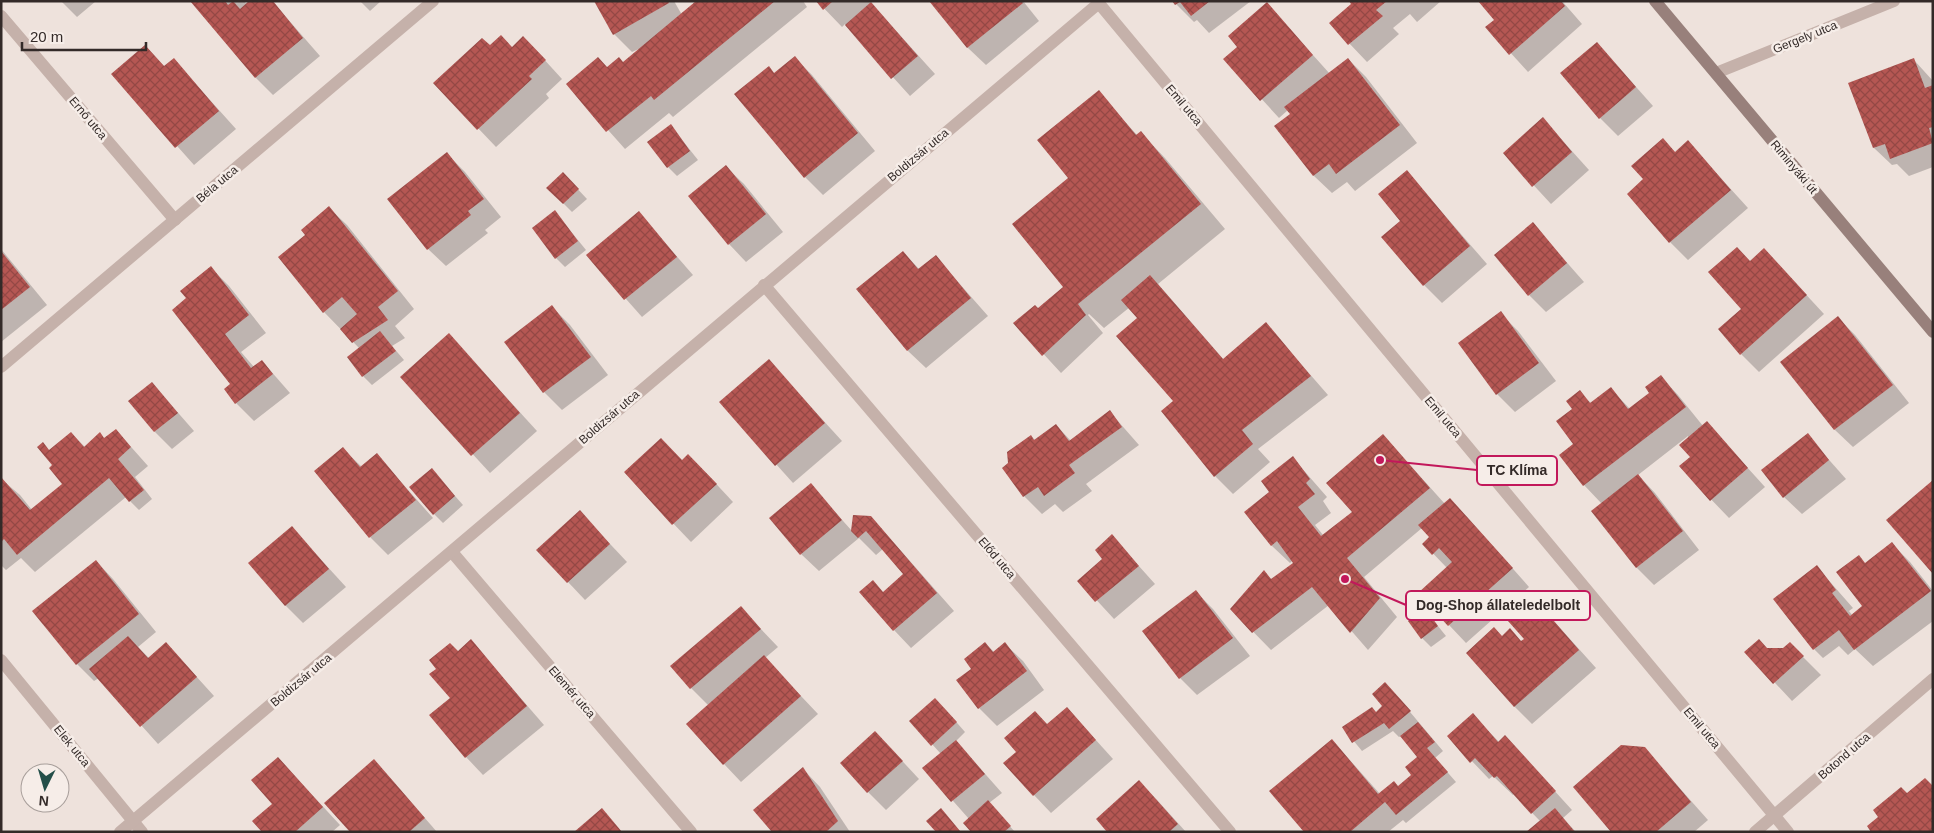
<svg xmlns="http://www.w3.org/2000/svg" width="1934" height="833" viewBox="0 0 1934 833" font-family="Helvetica,sans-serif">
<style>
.shadow{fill:#0003}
.building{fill:url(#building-cross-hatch)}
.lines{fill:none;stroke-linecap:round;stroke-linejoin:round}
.minor{stroke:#c5b1aa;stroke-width:12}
.secondary{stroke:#98807b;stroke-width:12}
.labels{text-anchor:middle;stroke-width:5;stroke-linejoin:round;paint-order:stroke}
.street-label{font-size:12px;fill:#332a28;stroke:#f6ede8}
.leader{fill:none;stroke:#c2185b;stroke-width:2}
.callout-dot{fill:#c2185b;stroke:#f6ede8;stroke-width:2}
.callout{fill:#f6ede8;stroke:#c2185b;stroke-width:2}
.callout-label{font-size:14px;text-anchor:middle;font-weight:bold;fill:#332a28}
</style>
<defs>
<pattern id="building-cross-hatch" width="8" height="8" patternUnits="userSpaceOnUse" patternTransform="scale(1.25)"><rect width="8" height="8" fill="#b55753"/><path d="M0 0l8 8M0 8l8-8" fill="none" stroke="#944845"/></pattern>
</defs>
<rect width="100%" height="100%" fill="#eee2dc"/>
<g class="shadow">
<polygon points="61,1 96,1 77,17"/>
<polygon points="192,1 244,1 247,5 272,1 320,56 273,95 255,77"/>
<polygon points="360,1 381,1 370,11"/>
<polygon points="595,1 674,1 682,15 698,1 803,1 807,7 673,117 669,113 625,149 567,84 623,63 641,48 632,52 614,34"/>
<polygon points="817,1 872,1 870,2 935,74 910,96 845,24 842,27"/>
<polygon points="930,1 1023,1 1039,21 986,65 968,48"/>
<polygon points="1173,1 1251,1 1209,33 1197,20 1194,22"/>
<polygon points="1350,1 1441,1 1417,22 1410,14 1393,28 1399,34 1367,62 1330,23 1353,4"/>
<polygon points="1480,1 1562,1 1582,24 1528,72 1487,27 1496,20"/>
<polygon points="1267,4 1330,74 1348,59 1366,77 1417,143 1355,191 1347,182 1332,193 1314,176 1276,126 1292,114 1288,110 1279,118 1225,59 1239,47"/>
<polygon points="1597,43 1653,106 1618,136 1600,118"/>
<polygon points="145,46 165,67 174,60 236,129 194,165 113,74"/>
<polygon points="490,47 512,48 541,56 562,79 546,94 549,98 496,147 435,83"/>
<polygon points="795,58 812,75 875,151 823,195 805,177 768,67 775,74"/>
<polygon points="1914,60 1933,81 1933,167 1909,176 1897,164 1892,165 1874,148 1850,84"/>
<polygon points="1098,92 1137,135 1141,133 1165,158 1225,229 1158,284 1224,360 1266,324 1328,395 1258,449 1270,462 1233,494 1215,476 1174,402 1139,318 1130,307 1104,328 1089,314 1088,315 1103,333 1061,373 1015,323 1038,310 1063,289 1070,178"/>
<polygon points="1543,119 1589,170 1551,204 1504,153"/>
<polygon points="671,126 698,160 677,176 668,167"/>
<polygon points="1663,140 1676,153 1688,142 1748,208 1688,260 1670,242 1645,179"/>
<polygon points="447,154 465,172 501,217 485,230 488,233 446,266 428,249"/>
<polygon points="726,167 744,184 783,232 746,262 729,244"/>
<polygon points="1407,172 1487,264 1442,303 1424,285 1402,221"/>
<polygon points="572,183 587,199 572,212 548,188"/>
<polygon points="329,208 347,225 414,309 395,326 405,338 392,346 404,360 372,385 363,376 360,349 324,312 307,235"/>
<polygon points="555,212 586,250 565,267 556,258"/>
<polygon points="639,213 693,275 642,317 587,255"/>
<polygon points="1533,224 1584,282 1546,312 1529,295"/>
<polygon points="1,249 47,305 1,342"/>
<polygon points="1764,249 1824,314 1759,372 1741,354 1743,310 1750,262"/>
<polygon points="903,252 920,270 936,257 988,316 926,368 908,351 858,289"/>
<polygon points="211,268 229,286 266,333 241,352 254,367 262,361 290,393 254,421 236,403 231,385 188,298"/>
<polygon points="552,307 570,325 608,375 562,410 544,392 506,343"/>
<polygon points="1500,313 1518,331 1556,381 1515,412 1497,394"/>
<polygon points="1838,318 1855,335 1909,403 1853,447 1835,430 1782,362"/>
<polygon points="449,335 537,431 490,473 402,377"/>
<polygon points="769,361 842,441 793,483 721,403"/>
<polygon points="1661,377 1678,395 1703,426 1707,423 1765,487 1729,518 1680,467 1691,457 1688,436 1638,475 1655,493 1699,550 1654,585 1636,567 1602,504 1584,485 1561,455 1575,444 1574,409 1579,392 1591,403 1611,389 1630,409 1651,393"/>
<polygon points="152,383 194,431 172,449 154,431"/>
<polygon points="1110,412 1139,445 1086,484 1092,491 1063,512 1055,504 1042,514 1024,496 1003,468 1009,464 1031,436 1035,440 1056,425 1071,441"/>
<polygon points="116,430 148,466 135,477 152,499 139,510 126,497 35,572 21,558 6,570 1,565 1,479 20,495 32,510 64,484 54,465 50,451 71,433 85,447 100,434 105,439"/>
<polygon points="1383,435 1445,504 1467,517 1529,587 1466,643 1449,625 1447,568 1424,544 1431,538 1422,528 1364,577 1397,617 1368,650 1329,605 1271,650 1231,609 1264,572 1272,580 1295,563 1293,560 1290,563 1272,546 1246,512 1271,492 1293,458 1327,497 1323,501 1331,513 1315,525 1323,535 1354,512"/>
<polygon points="1807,435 1846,479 1802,514 1784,497"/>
<polygon points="343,449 362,467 377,455 433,518 388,555 370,537 315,472"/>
<polygon points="683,461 706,473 733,502 691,542 625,473"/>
<polygon points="440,479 463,505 443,523 434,514"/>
<polygon points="811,485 852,531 871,517 954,611 911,648 894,630 884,593 905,574 883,549 876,555 859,538 819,571 801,554"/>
<polygon points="580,512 627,562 585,600 568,582"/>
<polygon points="292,528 346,587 303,623 285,605"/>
<polygon points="1112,536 1155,584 1114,619 1079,581 1104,559"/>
<polygon points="1892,544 1910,562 1933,591 1933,621 1873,666 1855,649 1848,655 1839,646 1823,658 1814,649 1817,567 1853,608 1849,611 1852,615 1864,606 1866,564"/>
<polygon points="96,561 113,579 156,632 138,647 149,658 166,643 214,696 158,744 99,678 94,681 77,664"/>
<polygon points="1196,592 1213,609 1250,656 1197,695 1180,678"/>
<polygon points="1534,599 1596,668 1532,724 1514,706 1503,637 1522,642 1526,639"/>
<polygon points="741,608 778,647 765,658 818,714 741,782 724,764 709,706 691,688"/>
<polygon points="1425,610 1446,636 1431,647 1422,638"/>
<polygon points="471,641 544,725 483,775 466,757 452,698 458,653"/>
<polygon points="985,643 994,652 1005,644 1023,661 1044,690 997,726 979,708 958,681 973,669"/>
<polygon points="1790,644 1821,675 1792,701 1746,652 1784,649"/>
<polygon points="1394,693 1443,751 1435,758 1456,782 1406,823 1403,820 1388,832 1305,832 1332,740 1380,794 1398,787 1413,775 1419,757 1401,736 1399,737 1393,731 1362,751 1343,728 1376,713"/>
<polygon points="944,708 965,732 956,741 1002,793 989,803 1015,832 973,832 969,819 924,768 941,754 911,721"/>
<polygon points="1067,708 1113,759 1051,813 1034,795 1047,725"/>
<polygon points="1473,715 1499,742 1522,755 1572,810 1563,818 1576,832 1527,832 1540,821 1514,794 1513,795 1493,776 1489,779 1449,737"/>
<polygon points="1644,748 1708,820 1694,832 1613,832"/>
<polygon points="892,750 919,779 886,810 868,792"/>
<polygon points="278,758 340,825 332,832 263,832 274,804"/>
<polygon points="374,761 391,779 437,832 351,832"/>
<polygon points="803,769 820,787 850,832 774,832"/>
<polygon points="1139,782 1157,800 1186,832 1109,832"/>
</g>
<g class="building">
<polygon points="190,1 225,1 228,5 233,1 240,9 249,1 273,1 303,38 255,78"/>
<polygon points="594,1 668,1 669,3 613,35"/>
<polygon points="696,1 775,1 654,100 651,96 606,132 566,84 598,57 607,67 619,57 623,62"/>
<polygon points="816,1 833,1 823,10"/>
<polygon points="929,1 1021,1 1023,3 967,48"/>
<polygon points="1172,1 1210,1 1191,16 1180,2 1175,5"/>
<polygon points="1349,1 1387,1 1376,10 1383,16 1348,45 1329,23 1351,4"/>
<polygon points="1478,1 1561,1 1565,6 1509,55 1485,27 1494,20"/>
<polygon points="871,2 918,56 891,79 845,25"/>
<polygon points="1267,2 1313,55 1260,101 1223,59 1237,47 1228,36"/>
<polygon points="501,35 512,47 523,36 546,60 529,76 532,79 477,130 433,83 482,38 490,45"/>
<polygon points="1597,42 1636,87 1599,119 1560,73"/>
<polygon points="145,45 164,66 174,58 219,111 175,148 111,74"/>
<polygon points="795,56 858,133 804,178 734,94 769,66 774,73"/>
<polygon points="1348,58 1400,125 1336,174 1329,164 1313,176 1274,126 1290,114 1284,107"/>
<polygon points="1914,58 1925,88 1933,85 1933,127 1929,128 1933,143 1890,159 1885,144 1873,148 1848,83"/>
<polygon points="1099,90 1136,135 1141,131 1201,204 1078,304 1086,315 1042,356 1013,323 1035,305 1038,308 1063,287 1012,224 1068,178 1037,140"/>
<polygon points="1543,117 1572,152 1532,187 1503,153"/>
<polygon points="671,124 690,151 667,168 647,142"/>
<polygon points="1663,138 1675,152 1688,140 1731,190 1669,243 1627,194 1643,179 1631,166"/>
<polygon points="447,152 484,199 468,211 471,215 427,250 387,199"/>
<polygon points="726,165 766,214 728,245 688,196"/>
<polygon points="1407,170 1470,246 1423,286 1381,237 1400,221 1378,194"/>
<polygon points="563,172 579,189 563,204 546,188"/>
<polygon points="329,206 398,291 378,307 388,320 352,343 340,329 357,314 342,297 323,313 278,257 305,235 301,230"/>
<polygon points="555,210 578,241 555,259 532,228"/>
<polygon points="639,211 677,257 624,300 586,255"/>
<polygon points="1533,222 1567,263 1528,296 1494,255"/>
<polygon points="1737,247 1750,261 1764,248 1807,295 1740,355 1718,329 1741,309 1708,272"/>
<polygon points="1,251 30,287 1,310"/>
<polygon points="903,251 918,269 936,255 971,298 907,351 856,289"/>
<polygon points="211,266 249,315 225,334 251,368 262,360 273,374 235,404 224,389 230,384 172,310 186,298 180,291"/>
<polygon points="1150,275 1223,359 1266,322 1311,376 1242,430 1253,444 1214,477 1161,411 1173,401 1116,336 1137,318 1121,300"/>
<polygon points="552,305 591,357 543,393 504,342"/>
<polygon points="1501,311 1539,363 1496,395 1458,343"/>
<polygon points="1838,316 1893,385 1834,430 1780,362"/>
<polygon points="380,331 396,351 362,377 347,357"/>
<polygon points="449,333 520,413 471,456 400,377"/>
<polygon points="769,359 825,423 775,466 719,402"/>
<polygon points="1661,375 1686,407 1583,486 1559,455 1573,444 1556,421 1572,409 1566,401 1580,390 1590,403 1611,387 1628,409 1649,393 1645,387"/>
<polygon points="152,382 178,413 154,432 128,401"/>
<polygon points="1110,410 1122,427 1069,465 1075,473 1044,496 1038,487 1023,497 1002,468 1008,463 1007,452 1031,435 1034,440 1056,424 1069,441"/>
<polygon points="1707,421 1748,468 1710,501 1679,466 1690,457 1679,445"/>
<polygon points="116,429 131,447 118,459 144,490 129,502 109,478 17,555 4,539 1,542 1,477 30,510 62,484 49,468 52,465 37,447 43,442 49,450 71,432 84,447 100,432 104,438"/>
<polygon points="1808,433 1829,460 1783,498 1761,470"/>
<polygon points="1383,434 1430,488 1347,558 1380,598 1350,633 1312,587 1252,633 1230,609 1264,570 1271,579 1293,563 1277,541 1271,546 1244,512 1269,492 1261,481 1293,456 1310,479 1306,483 1315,494 1298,507 1321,536 1352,512 1326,483"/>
<polygon points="661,438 682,460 688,454 717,484 672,525 624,472"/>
<polygon points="343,447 360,467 377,453 416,500 369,538 314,471"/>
<polygon points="432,468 455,496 433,515 409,487"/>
<polygon points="1638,474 1683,531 1636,568 1591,511"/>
<polygon points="1933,480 1933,574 1886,520"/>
<polygon points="811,483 842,520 800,555 769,518"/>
<polygon points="1450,498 1513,568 1448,626 1418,593 1452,562 1439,548 1432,555 1422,544 1429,537 1418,525"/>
<polygon points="580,510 610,544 567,583 536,550"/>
<polygon points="853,515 871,516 937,593 893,631 859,592 873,580 883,592 903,574 866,531 858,538 851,531"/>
<polygon points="292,526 329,569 285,606 248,563"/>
<polygon points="1112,534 1139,566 1095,602 1077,581 1102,559 1095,550"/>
<polygon points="1892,542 1931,591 1854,650 1839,630 1813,650 1773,599 1817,565 1836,590 1832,593 1850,616 1862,606 1836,572 1859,555 1865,563"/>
<polygon points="96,560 139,614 76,665 32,611"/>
<polygon points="1196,590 1233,638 1179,679 1142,631"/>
<polygon points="1534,598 1579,650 1514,707 1466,653 1494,627 1502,636 1510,628 1521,641 1524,639 1508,621"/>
<polygon points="741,606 761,629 690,689 670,666"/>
<polygon points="1425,608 1438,626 1421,639 1408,621"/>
<polygon points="128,636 148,658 166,642 197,677 140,727 89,669"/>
<polygon points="471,639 527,706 465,758 429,715 450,698 429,674 436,669 429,660 450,643 458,651"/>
<polygon points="1759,639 1767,648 1783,648 1790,642 1804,656 1773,684 1744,652"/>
<polygon points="985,642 993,652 1005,642 1027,671 978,709 956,680 971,669 964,659"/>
<polygon points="764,655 801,696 723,765 686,724"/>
<polygon points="1385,682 1411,711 1389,729 1384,723 1352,743 1342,727 1372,707 1376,712 1382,706 1372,694"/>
<polygon points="935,698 957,722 931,746 909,721"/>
<polygon points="1067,707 1096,740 1033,796 1003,763 1016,752 1004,738 1035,711 1047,724"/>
<polygon points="1473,713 1498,742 1505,735 1556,791 1531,814 1497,776 1494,778 1475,758 1470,763 1447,736"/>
<polygon points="1418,722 1435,742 1427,748 1448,772 1396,815 1385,802 1350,832 1304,832 1269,791 1332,739 1378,794 1394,781 1398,786 1411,775 1405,767 1417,757 1400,736"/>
<polygon points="875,731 903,761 867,793 840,763"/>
<polygon points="956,740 985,774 951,802 922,768"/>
<polygon points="1621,745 1645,747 1691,802 1656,832 1611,832 1573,787"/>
<polygon points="278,757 323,807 295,832 262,832 252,821 272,804 251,780"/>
<polygon points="374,759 425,818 409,832 350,832 324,803"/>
<polygon points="803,767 838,821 826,832 772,832 753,810"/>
<polygon points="1925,778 1933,786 1933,832 1871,832 1867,826 1878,817 1873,810 1901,787 1907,793"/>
<polygon points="1139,780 1178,824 1169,832 1107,832 1096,819"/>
<polygon points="988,800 1011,826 1004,832 971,832 963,823"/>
<polygon points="602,808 622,832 574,832"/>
<polygon points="941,808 960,831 959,832 936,832 926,821"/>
<polygon points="1555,808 1575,832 1526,832"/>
</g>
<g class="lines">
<g class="minor">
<polyline points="1097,1 1788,832"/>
<polyline points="1,16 175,220"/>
<polyline points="1716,73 1894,1"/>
<polyline points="764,285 1230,832"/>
<polyline points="1,367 433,1"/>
<polyline points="452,552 691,832"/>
<polyline points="1,660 142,832"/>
<polyline points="120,832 1099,3"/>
<polyline points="1755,832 1933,679"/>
</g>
<polyline class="secondary" points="1655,1 1933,332"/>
</g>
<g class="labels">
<g class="street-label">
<text transform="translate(1805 37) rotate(-22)" y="4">Gergely utca</text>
<text transform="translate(1184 105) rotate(50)" y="4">Emil utca</text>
<text transform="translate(88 118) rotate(50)" y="4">Ernő utca</text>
<text transform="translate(918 155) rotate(-40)" y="4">Boldizsár utca</text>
<text transform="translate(1794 167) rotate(50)" y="4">Riminyáki út</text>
<text transform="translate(217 184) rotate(-40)" y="4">Béla utca</text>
<text transform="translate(609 417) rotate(-41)" y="4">Boldizsár utca</text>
<text transform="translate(1443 417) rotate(50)" y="4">Emil utca</text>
<text transform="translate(997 558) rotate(50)" y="4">Előd utca</text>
<text transform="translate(301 680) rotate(-40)" y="4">Boldizsár utca</text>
<text transform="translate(572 692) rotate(49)" y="4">Elemér utca</text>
<text transform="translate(1702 728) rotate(50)" y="4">Emil utca</text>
<text transform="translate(72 746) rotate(51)" y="4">Elek utca</text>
<text transform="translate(1844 756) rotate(-41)" y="4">Botond utca</text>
</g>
</g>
<path class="leader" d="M1380 460L1477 470M1345 579L1406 605"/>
<g class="callout-dot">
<circle cx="1380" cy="460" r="5"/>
<circle cx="1345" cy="579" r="5"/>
</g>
<g class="callout">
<rect x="1477" y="456" width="80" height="29" rx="5"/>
<rect x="1406" y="591" width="184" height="29" rx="5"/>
</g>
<g class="callout-label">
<text x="1517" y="475">TC Klíma</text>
<text x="1498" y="610">Dog-Shop állateledelbolt</text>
</g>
<rect width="1934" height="833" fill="none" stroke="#332a28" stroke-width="5"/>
<g transform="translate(45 788) rotate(185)"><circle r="24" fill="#f6ede8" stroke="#a89f9b"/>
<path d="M0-4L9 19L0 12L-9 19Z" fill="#244f49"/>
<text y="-8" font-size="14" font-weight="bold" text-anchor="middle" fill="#332a28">N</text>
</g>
<path d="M22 42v8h124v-8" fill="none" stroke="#332a28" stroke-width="2.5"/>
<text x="30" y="42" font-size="15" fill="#332a28" stroke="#f6ede8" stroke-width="4" paint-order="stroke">20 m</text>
</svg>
